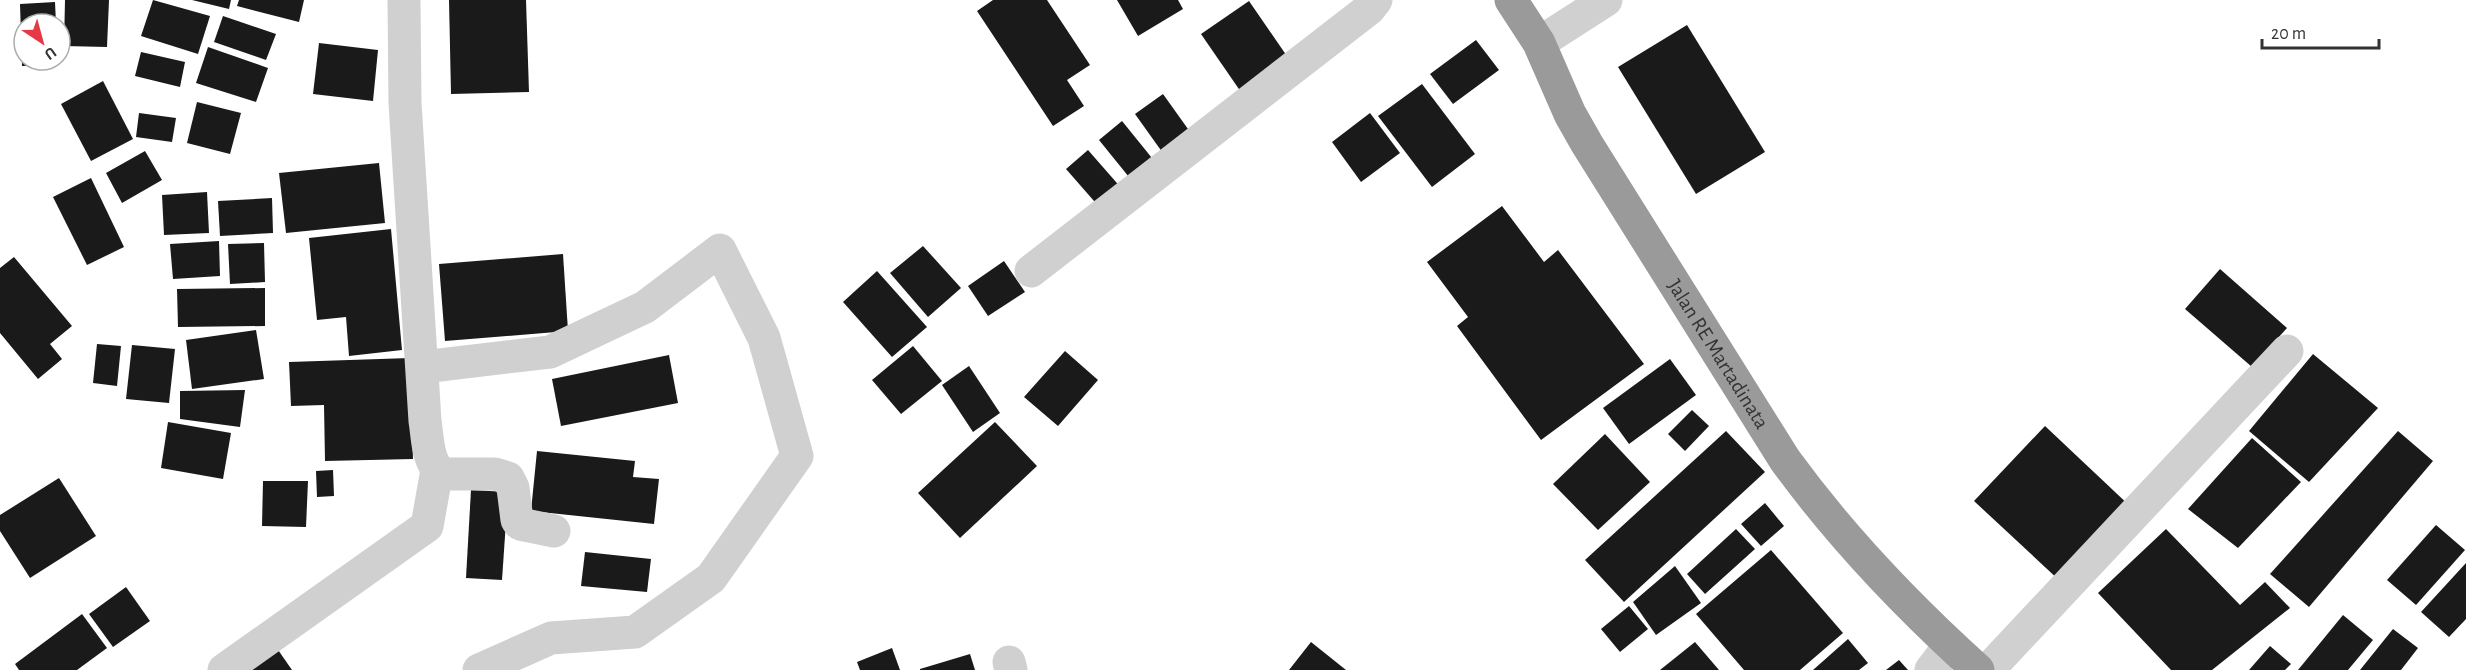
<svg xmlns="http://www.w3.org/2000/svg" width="2466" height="670" viewBox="0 0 2466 670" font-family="'Alegreya Sans',sans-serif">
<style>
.building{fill:#1a1a1a}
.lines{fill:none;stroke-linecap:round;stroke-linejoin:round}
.minor{stroke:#d0d0d0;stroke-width:33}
.highway{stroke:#9a9a9a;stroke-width:33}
.labels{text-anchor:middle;stroke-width:6;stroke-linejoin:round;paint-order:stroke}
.street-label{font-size:21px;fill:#333;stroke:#fff}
</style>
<rect width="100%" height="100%" fill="#fff"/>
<g class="building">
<polygon points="65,0 109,0 107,47 64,46"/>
<polygon points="153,0 210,16 198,54 141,36"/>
<polygon points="192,0 231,0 229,9"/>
<polygon points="239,0 304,0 299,22 237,6"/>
<polygon points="449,0 526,0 529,92 451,94"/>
<polygon points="993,0 1047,0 1090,65 1067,80 1084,106 1053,126 977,11"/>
<polygon points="1117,0 1178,0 1183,9 1138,36"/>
<polygon points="1249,1 1291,62 1243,95 1201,34"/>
<polygon points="55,2 56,24 24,24 24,60 57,60 57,65 22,66 20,4"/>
<polygon points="223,16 276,34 266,60 214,42"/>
<polygon points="1687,25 1765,152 1696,194 1618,67"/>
<polygon points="1476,40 1499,70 1453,104 1430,74"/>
<polygon points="319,43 378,50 373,101 313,94"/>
<polygon points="208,47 268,68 256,102 196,83"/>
<polygon points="141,52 185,62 180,87 135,76"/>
<polygon points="103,81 133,139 91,161 61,104"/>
<polygon points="1422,84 1475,154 1432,187 1378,116"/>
<polygon points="1163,94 1193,136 1165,156 1135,114"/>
<polygon points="197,102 241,113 230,154 187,143"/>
<polygon points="139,113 176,118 172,142 136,137"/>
<polygon points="1370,113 1400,153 1361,182 1332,142"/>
<polygon points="1122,121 1156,163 1133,182 1099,140"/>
<polygon points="1088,150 1123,190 1101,209 1066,169"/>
<polygon points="145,151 162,180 122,203 106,173"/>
<polygon points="379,163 385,223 286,233 279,173"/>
<polygon points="91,178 124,247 87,265 53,197"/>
<polygon points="207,192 209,233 164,235 162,195"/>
<polygon points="272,198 273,233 220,236 218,201"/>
<polygon points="1502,206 1544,262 1558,250 1644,364 1541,440 1457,326 1468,317 1427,262"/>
<polygon points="391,229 402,350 349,356 346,317 317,320 309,238"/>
<polygon points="219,241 220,276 173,279 170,244"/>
<polygon points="264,243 265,282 230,284 228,244"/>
<polygon points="923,246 961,288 928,317 890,273"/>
<polygon points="563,254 568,331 445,341 439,264"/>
<polygon points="14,257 72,326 50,344 62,359 38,379 0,333 0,268"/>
<polygon points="1004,261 1025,292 988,316 968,286"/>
<polygon points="2220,269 2287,328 2252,367 2185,309"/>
<polygon points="877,271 927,327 892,357 843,302"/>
<polygon points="265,288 265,326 178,327 177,289"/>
<polygon points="256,330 264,379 192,389 186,340"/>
<polygon points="97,344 121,346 117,386 93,383"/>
<polygon points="132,345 175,349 169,403 126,399"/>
<polygon points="913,346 942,381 901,414 872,380"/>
<polygon points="1065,351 1098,380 1058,426 1024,397"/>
<polygon points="2313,354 2378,408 2309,482 2249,431"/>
<polygon points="669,355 678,403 561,426 552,379"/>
<polygon points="410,358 413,459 325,461 324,405 291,406 289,362"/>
<polygon points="1670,359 1696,395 1629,444 1603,408"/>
<polygon points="969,366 1000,413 973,432 942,385"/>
<polygon points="245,390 240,427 180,419 180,391"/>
<polygon points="1692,410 1709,426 1685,451 1668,434"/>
<polygon points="168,422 231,433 223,479 161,468"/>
<polygon points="995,422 1037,466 960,538 918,493"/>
<polygon points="2045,426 2132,508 2061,582 1974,501"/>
<polygon points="1726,431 1765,472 1624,602 1585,560"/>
<polygon points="2398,431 2433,461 2309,607 2270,574"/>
<polygon points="1605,434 1650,482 1598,530 1553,484"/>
<polygon points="2252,438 2301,482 2238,548 2188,509"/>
<polygon points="537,451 635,461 633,477 659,479 654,524 531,511"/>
<polygon points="333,470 334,496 317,497 316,471"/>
<polygon points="59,478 96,536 30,578 0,531 0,515"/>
<polygon points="263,481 308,481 306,527 262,526"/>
<polygon points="471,490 508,492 502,580 466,578"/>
<polygon points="1765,503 1784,526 1761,546 1741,524"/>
<polygon points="2436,525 2465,550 2416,605 2387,580"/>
<polygon points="1736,529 1755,549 1705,594 1687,574"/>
<polygon points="2166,529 2240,605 2265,582 2290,608 2212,670 2171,670 2098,593"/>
<polygon points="1771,550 1843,633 1800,670 1744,670 1696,614"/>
<polygon points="585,552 651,559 647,592 581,586"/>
<polygon points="2466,563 2466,619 2449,637 2421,612"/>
<polygon points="1675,566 1701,603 1656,635 1633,602"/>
<polygon points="126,587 150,621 113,647 89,614"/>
<polygon points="1629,606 1648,629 1620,652 1601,629"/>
<polygon points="82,614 107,648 77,670 19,670 15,664"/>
<polygon points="2343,615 2373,640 2348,670 2298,670"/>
<polygon points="2393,629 2418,648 2401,670 2360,670"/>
<polygon points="1848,639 1868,663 1859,670 1813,670"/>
<polygon points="1311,642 1346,670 1289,670"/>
<polygon points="1695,642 1719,670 1660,670"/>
<polygon points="2270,646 2291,664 2285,670 2249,670"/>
<polygon points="276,647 292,670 243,670"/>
<polygon points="892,648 900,670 860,670 857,662"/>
<polygon points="970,654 975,670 920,670 920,669"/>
<polygon points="1899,660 1908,670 1886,670"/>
</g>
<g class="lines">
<g class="minor">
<path d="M404,0L405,103L425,421C428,439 427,462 442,474H495L508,478L513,488L517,520L520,524L554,531"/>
<polyline points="1539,43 1606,0"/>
<polyline points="1031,271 1369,9 1376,0"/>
<polyline points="423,367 550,352 645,307 720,250 764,338 797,456 711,578 635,632 551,638 479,670"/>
<polyline points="1009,662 1011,670"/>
<polyline points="224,670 427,526 437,470"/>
<polyline points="1931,670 1950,645"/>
<polyline points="1988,670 2287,351"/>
</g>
<path class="highway" id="s1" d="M1511,0L1539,43L1570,114L1587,144L1785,460C1841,537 1907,606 1978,670"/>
</g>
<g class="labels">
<g class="street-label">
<text dy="7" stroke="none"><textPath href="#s1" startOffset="411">Jalan RE Martadinata</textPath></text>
</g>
</g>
<g transform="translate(42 42) rotate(144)"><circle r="28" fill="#ffffff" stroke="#adadad" stroke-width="1.5"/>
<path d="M0-4.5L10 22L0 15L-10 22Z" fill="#e63946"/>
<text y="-9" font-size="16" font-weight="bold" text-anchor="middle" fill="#333333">U</text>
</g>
<path d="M2262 39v9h117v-9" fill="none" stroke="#333333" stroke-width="3"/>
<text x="2271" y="39" font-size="18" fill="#333333" stroke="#ffffff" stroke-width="4.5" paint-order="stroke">20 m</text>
</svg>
